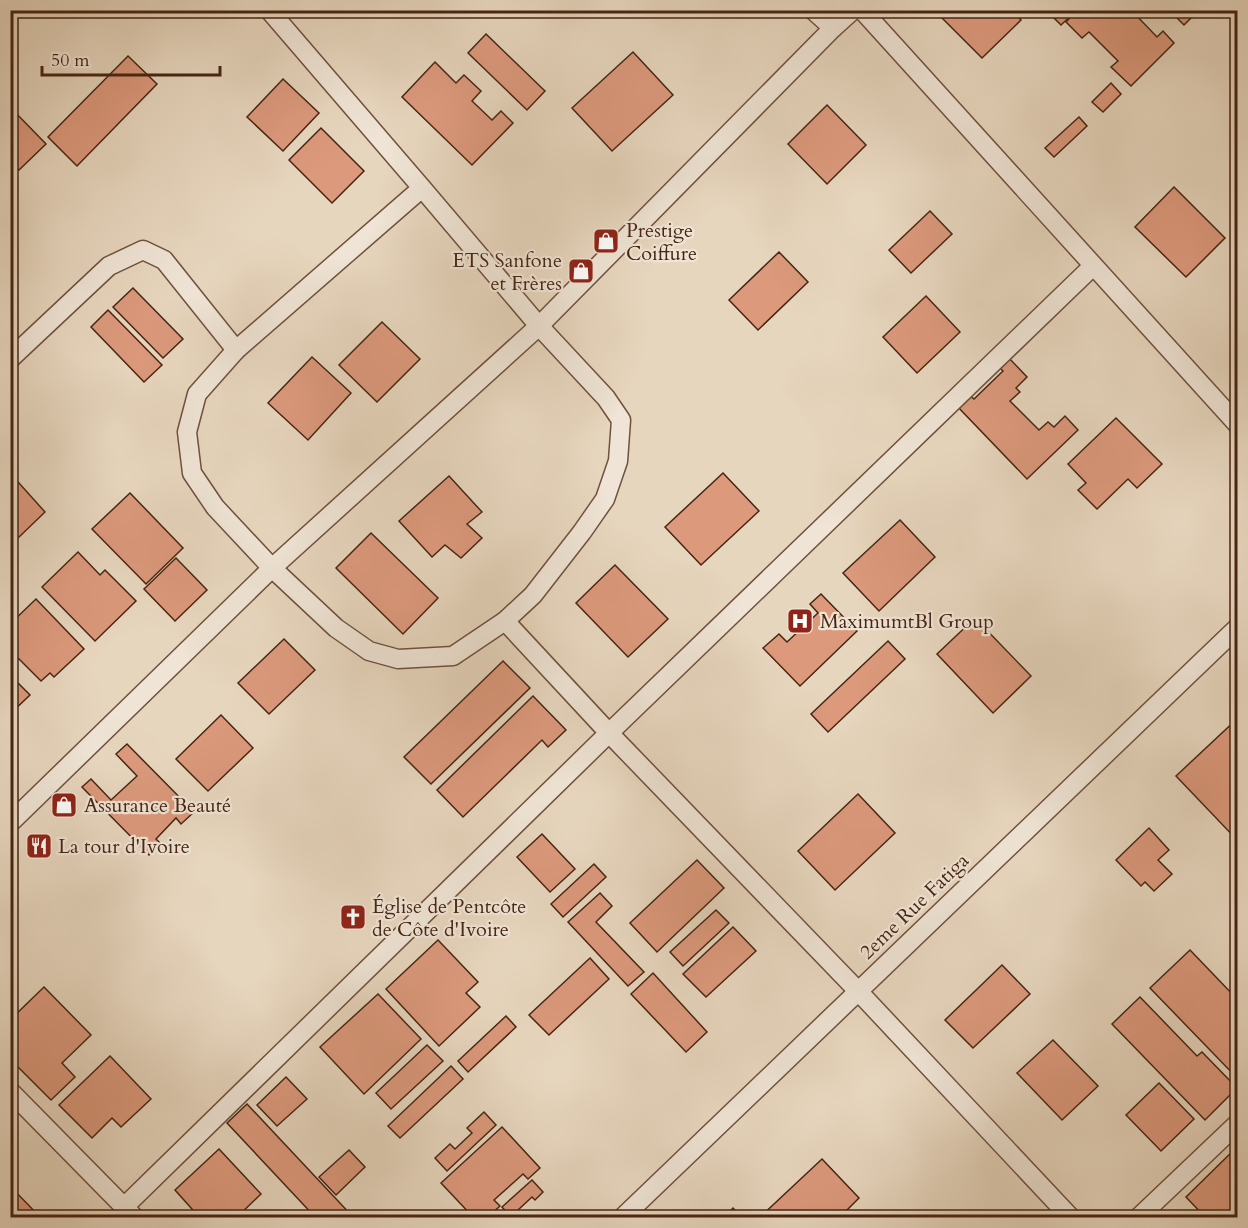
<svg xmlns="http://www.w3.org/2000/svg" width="1248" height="1228" viewBox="0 0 1248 1228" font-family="Cardo,serif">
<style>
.building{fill:#dc997c;stroke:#472512;stroke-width:1.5}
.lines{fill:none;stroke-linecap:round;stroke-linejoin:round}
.minor-casing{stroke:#6f513d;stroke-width:21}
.minor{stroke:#efe4d5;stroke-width:18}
.labels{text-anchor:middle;stroke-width:4.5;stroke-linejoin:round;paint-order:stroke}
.poi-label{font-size:20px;fill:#472512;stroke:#efe4d5;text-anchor:start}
.street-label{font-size:20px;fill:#472512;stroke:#efe4d5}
</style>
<rect width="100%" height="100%" fill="#e7d6be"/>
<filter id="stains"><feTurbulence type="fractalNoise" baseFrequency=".00333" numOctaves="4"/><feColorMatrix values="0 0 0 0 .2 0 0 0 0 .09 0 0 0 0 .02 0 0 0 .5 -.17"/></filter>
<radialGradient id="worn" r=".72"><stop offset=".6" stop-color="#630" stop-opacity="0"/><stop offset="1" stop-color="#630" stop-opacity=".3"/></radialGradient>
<g class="building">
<polygon points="945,10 1011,10 1021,20 982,58 940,16"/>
<polygon points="1046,10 1077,10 1061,25"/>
<polygon points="1077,10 1131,10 1157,37 1163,31 1174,43 1131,86 1111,67 1118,61 1089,32 1082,38 1066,22"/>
<polygon points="1169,10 1199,10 1184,25"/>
<polygon points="486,34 545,91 527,110 468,53"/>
<polygon points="633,52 673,95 612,151 572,108"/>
<polygon points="128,56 157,84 77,166 48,137"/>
<polygon points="435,62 456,83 464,75 481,91 472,101 492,120 501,111 513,123 472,165 402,97"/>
<polygon points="283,79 319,113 283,151 247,117"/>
<polygon points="1111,83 1121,94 1103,112 1092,102"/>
<polygon points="827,105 866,145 827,184 788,144"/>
<polygon points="10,107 46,144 19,170 10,162"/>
<polygon points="1079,117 1087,126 1054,157 1045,148"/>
<polygon points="321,128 364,171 332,203 289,160"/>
<polygon points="1174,187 1225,238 1186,277 1135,227"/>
<polygon points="930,211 952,234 911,273 889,250"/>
<polygon points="779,252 808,282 758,330 729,300"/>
<polygon points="133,288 183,339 163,358 113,307"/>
<polygon points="926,296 960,332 917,373 883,337"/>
<polygon points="108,310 162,365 144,382 91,327"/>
<polygon points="382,322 420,359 377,402 339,365"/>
<polygon points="312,357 351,393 308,440 268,403"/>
<polygon points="1008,357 1027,377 1016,388 1020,392 1010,401 1039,430 1048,422 1054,427 1065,416 1078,430 1027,479 956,405 968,394 974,399 1003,371 998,366"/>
<polygon points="1116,418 1162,464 1137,488 1128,479 1097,509 1078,490 1086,483 1068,464"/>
<polygon points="10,473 45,512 18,538 10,530"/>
<polygon points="723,473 759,511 701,565 665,527"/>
<polygon points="449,476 482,512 467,524 482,538 461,558 445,545 432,557 399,521"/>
<polygon points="130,493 183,548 146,584 92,529"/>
<polygon points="900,520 935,557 879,611 843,573"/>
<polygon points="371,533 438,598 403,634 336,568"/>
<polygon points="78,552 100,575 105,570 136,601 95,641 42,587"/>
<polygon points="176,558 207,590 175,621 144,589"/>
<polygon points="615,565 668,619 628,657 576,603"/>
<polygon points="821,594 857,631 800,686 763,648 779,634 787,642 818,613 810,604"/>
<polygon points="36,599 84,649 54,677 50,673 41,681 10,650 10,624"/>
<polygon points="975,618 1031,676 993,713 937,654"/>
<polygon points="284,639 315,670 269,714 238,683"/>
<polygon points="888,641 905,659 828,732 811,714"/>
<polygon points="503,661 530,688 431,784 404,757"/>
<polygon points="10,675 30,695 10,714"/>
<polygon points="533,696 566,730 548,747 542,740 463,817 437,790"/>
<polygon points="221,715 253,748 208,791 176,759"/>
<polygon points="1238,718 1238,841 1176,776"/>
<polygon points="127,744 194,812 181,824 176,818 156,839 161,844 149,855 82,787 91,779 111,800 137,776 116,754"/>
<polygon points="858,794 895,833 835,890 798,851"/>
<polygon points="1149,828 1169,850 1158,860 1172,874 1154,891 1145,882 1141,886 1116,860"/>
<polygon points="542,834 575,869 550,892 517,857"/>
<polygon points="697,860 724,888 657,952 630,923"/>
<polygon points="594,864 606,877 563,917 551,904"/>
<polygon points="600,893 612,906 596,922 644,972 628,986 568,922"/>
<polygon points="716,910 729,923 683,966 670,952"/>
<polygon points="733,927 756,951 706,997 683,974"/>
<polygon points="438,940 478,982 466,993 480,1007 439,1046 386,989"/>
<polygon points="1190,950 1238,1000 1238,1079 1150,988"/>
<polygon points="590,958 609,979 549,1035 529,1015"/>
<polygon points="1002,965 1030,994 973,1048 945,1020"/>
<polygon points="653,973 707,1032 686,1052 631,994"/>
<polygon points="44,987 91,1035 62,1063 75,1077 51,1100 10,1059 10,1020"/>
<polygon points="378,994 421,1039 364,1094 320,1047"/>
<polygon points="1140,997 1197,1056 1202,1052 1237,1088 1205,1120 1112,1024"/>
<polygon points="506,1016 516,1027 468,1072 458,1061"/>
<polygon points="1053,1040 1098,1086 1062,1120 1017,1073"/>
<polygon points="427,1045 443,1061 391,1109 376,1093"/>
<polygon points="110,1056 151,1099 121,1127 112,1118 92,1138 59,1105"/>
<polygon points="451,1066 463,1079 400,1138 388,1126"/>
<polygon points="286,1077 307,1099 277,1126 257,1105"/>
<polygon points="1159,1083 1194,1119 1161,1151 1126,1115"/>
<polygon points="247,1104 354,1218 316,1218 227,1123"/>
<polygon points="484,1112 496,1125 447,1171 435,1158 450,1144 455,1149 472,1133 467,1128"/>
<polygon points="502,1127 540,1168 528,1179 523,1174 494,1200 500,1206 487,1218 474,1218 441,1183"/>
<polygon points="1238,1146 1238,1218 1206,1218 1186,1197"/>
<polygon points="219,1149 261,1194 236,1218 200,1218 175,1190"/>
<polygon points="349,1150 365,1167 336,1195 319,1177"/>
<polygon points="822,1159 859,1198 839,1218 759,1218"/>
<polygon points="532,1180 543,1192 535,1200 532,1197 518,1210 521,1213 516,1218 512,1218 502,1207"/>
<polygon points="10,1186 41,1218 10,1218"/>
<polygon points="733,1208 742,1218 723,1218"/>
</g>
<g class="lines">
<defs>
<g id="minor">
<polyline points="269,10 422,188 539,326 606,398 621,420 618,461 605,499 582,532 533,595 505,621 453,656 398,659 369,651 336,628 272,568 215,507 192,473 187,432 197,394 236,350 422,188"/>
<polyline points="813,10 833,28"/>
<polyline points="862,10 1238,425"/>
<polyline points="10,359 109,266 143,250 164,260 236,350"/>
<polyline points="505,621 609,733 858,991 1071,1218"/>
<polyline points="10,823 272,568 539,326 833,28 853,10"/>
<polyline points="10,1091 135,1218"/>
<polyline points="124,1207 609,733 1093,266"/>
<polyline points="622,1218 1238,627"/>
<polyline points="1138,1218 1238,1123"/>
</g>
</defs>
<use href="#minor" class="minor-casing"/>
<use href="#minor" class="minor"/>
</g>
<defs>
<symbol id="shop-square" viewBox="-11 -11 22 22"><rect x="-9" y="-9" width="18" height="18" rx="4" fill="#8f2418" stroke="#efe4d5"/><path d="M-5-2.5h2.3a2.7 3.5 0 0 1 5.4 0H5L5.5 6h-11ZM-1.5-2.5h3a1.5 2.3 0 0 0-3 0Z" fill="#fff"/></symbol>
<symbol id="hospital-square" viewBox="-11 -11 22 22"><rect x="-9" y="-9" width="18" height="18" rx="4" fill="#8f2418" stroke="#efe4d5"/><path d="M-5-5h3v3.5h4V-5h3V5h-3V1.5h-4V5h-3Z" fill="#fff"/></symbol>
<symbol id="restaurant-square" viewBox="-11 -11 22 22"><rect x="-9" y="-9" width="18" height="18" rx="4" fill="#8f2418" stroke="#efe4d5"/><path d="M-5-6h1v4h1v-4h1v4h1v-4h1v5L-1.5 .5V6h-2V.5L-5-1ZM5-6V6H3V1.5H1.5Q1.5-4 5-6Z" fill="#fff"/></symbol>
<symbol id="church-square" viewBox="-11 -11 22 22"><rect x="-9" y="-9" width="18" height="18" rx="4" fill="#8f2418" stroke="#efe4d5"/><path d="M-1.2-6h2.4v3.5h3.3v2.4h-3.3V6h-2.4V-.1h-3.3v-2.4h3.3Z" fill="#fff"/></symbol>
</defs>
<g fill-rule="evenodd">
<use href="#shop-square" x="591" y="226" width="30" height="30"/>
<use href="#shop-square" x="566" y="256" width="30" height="30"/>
<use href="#hospital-square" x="785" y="606" width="30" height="30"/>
<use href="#shop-square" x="49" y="790" width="30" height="30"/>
<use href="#restaurant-square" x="24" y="831" width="30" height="30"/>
<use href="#church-square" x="338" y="902" width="30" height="30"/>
</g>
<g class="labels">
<g class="poi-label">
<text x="626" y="237">Prestige<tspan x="626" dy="23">Coiffure</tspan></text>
<text x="562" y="267" text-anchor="end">ETS Sanfone<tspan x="562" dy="23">et Frères</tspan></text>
<text x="820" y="628">MaximumtBl Group</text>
<text x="84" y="812">Assurance Beauté</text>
<text x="58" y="853">La tour d'Ivoire</text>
<text x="372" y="913">Église de Pentcôte<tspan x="372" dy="23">de Côte d'Ivoire</tspan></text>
</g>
<g class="street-label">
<text transform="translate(914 906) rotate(-44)" y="7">2eme Rue Fatiga</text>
</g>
</g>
<rect width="1248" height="1228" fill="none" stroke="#e7d6be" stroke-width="36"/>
<rect x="12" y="12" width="1224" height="1204" fill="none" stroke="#472512" stroke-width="3"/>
<rect x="18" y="18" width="1212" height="1192" fill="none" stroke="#472512" stroke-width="1.5"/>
<path d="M42 66v9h178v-9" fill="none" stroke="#472512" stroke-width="3"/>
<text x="51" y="66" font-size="18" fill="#472512" stroke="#efe4d5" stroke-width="4.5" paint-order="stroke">50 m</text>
<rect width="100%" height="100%" filter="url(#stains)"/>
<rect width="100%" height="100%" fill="url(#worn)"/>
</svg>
